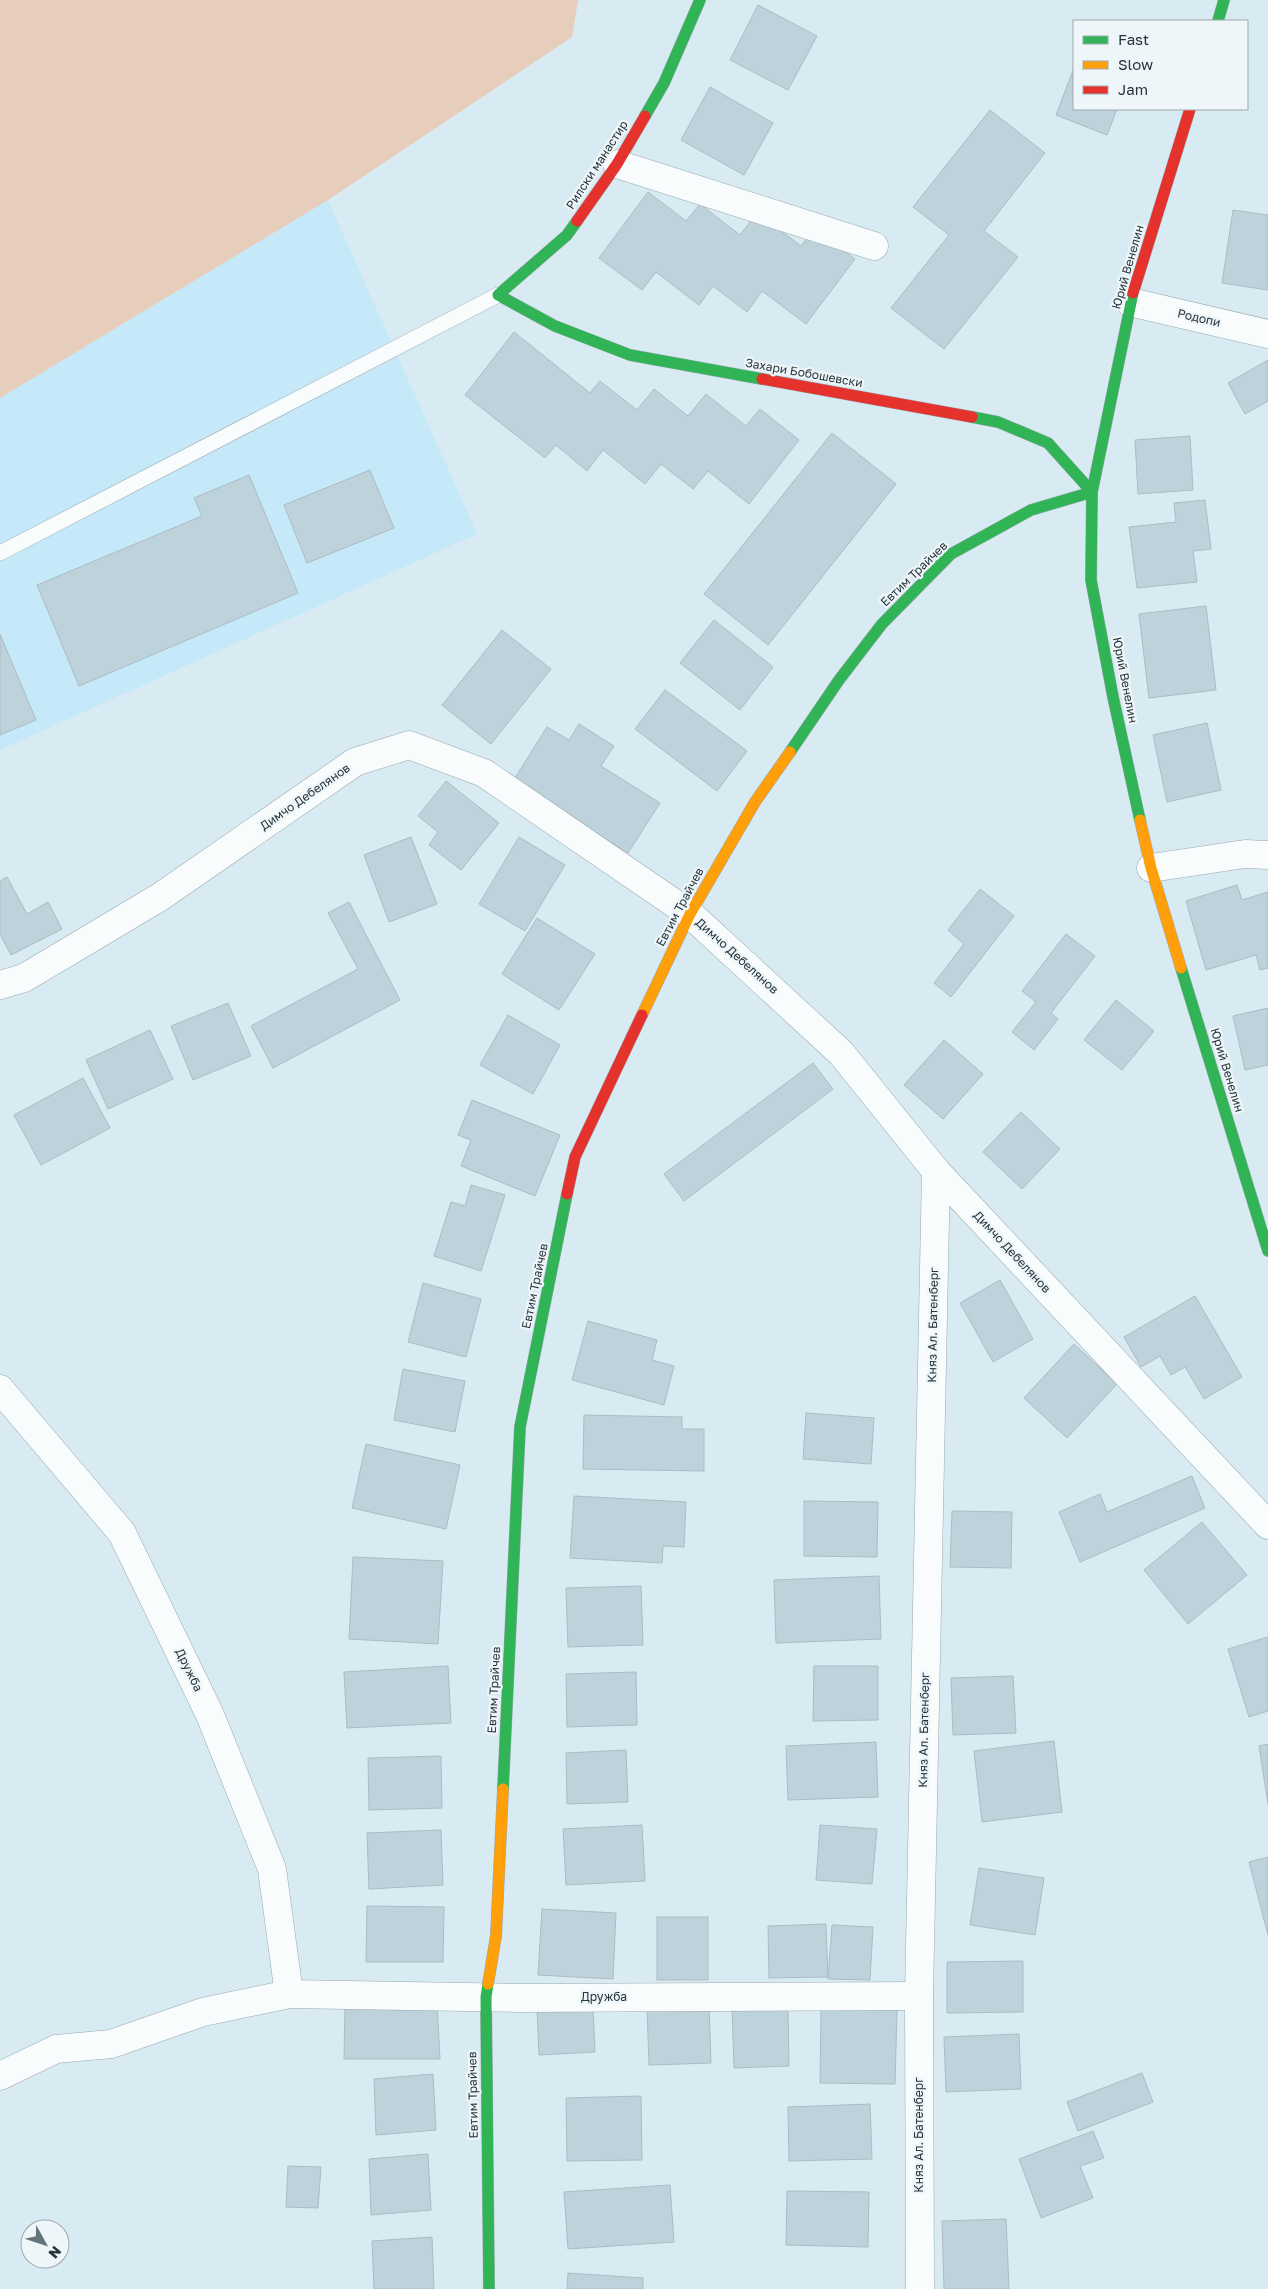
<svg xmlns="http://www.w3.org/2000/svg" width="1268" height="2289" viewBox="0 0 1268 2289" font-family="'Golos Text',sans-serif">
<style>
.built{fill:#c6e9f9}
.green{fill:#e6cdbc}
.building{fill:#bed2db;stroke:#adbbc2}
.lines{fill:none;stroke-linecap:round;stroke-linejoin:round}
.lane-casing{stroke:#99a8af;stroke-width:16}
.street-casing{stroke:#99a8af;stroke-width:29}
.fast-casing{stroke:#99a8af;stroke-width:12}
.slow-casing{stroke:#99a8af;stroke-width:12}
.jam-casing{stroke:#99a8af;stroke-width:12}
.lane{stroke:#f9fcfd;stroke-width:15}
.street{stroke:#f9fcfd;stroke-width:28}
.fast{stroke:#30b455;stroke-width:11}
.slow{stroke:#ff9f0a;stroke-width:11}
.jam{stroke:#e5322d;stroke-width:11}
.labels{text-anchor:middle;stroke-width:4.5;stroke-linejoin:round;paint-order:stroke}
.street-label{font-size:12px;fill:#26353c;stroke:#eff6fa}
</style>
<rect width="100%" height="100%" fill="#d8eaf2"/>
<polygon class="built" points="328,200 477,534 0,750 0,398"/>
<polygon class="green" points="0,0 578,0 572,37 328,200 0,398"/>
<g class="building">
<polygon points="758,5 817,36 788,90 730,60"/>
<polygon points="1074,68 1074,109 1117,109 1107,135 1056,115"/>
<polygon points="710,87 773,123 744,175 681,140"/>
<polygon points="990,110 1045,153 984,231 1018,257 944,349 891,308 949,235 913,207"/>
<polygon points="648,192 686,221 700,204 740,235 757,213 801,246 815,228 855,259 806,324 762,291 747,312 713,286 699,305 656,272 642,290 599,258"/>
<polygon points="1233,210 1268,215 1268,290 1222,283"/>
<polygon points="514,332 590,393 600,381 637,410 654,389 688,416 706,394 746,426 760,409 799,440 749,504 708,471 693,489 661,464 645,484 603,450 587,471 556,445 545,458 465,395"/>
<polygon points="1268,360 1268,401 1245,414 1228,383"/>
<polygon points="832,433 896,484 768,645 704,594"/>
<polygon points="1190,436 1193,490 1138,494 1135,440"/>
<polygon points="370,470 394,528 307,563 284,505"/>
<polygon points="249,475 298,593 79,686 37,585 202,516 194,498"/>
<polygon points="1205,500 1211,549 1193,551 1197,582 1137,588 1129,527 1176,522 1174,503"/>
<polygon points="1206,606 1216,690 1149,698 1139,614"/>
<polygon points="714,620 773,667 740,710 680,663"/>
<polygon points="502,630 551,669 491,744 442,705"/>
<polygon points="0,634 36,720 0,735"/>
<polygon points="665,690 747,751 717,791 635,729"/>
<polygon points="1207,723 1221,790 1167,802 1153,735"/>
<polygon points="579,724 614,746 601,766 660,803 628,853 513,781 547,727 569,740"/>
<polygon points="446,781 499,823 461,870 429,845 438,832 418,816"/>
<polygon points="411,837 437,904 389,922 364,855"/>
<polygon points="519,837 565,865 525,931 479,904"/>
<polygon points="7,877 27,914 48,902 62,929 11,955 0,934 0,881"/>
<polygon points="1237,885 1242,900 1268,892 1268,968 1260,970 1256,955 1206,970 1186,901"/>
<polygon points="980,889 1014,916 951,997 934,983 964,944 948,930"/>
<polygon points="349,902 400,1000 273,1068 251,1026 358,969 328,913"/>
<polygon points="537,918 595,954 559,1010 502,974"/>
<polygon points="1066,934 1095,956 1051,1013 1058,1019 1034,1050 1012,1032 1036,1002 1022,991"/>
<polygon points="1116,1000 1154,1031 1122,1070 1084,1040"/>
<polygon points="228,1003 251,1056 193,1080 171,1026"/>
<polygon points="1268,1008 1268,1065 1245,1070 1233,1016"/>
<polygon points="508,1015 560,1045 533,1094 480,1065"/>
<polygon points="150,1030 173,1079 108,1109 86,1060"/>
<polygon points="944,1040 983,1074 943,1119 904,1085"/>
<polygon points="813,1063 833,1089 684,1201 664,1174"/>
<polygon points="83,1078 110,1128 41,1165 14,1115"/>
<polygon points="472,1100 560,1135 535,1196 461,1166 471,1140 458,1135"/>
<polygon points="1021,1112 1060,1149 1022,1189 983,1152"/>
<polygon points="471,1185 505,1195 481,1271 434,1256 451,1202 465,1206"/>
<polygon points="1000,1280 1033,1339 993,1362 960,1303"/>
<polygon points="423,1283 481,1299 466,1357 408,1342"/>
<polygon points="1195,1296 1242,1377 1204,1399 1185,1367 1171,1375 1160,1356 1141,1367 1124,1337"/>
<polygon points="588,1321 657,1340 652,1360 674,1366 664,1405 572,1380"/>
<polygon points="1074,1344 1117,1384 1067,1438 1024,1398"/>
<polygon points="403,1369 465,1381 455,1432 394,1420"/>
<polygon points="806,1413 874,1418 871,1464 803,1459"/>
<polygon points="584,1415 682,1417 682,1429 704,1429 704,1471 583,1469"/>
<polygon points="366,1444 460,1465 446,1529 352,1508"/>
<polygon points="1192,1476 1205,1508 1080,1562 1059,1512 1100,1494 1107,1512"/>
<polygon points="574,1496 686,1502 684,1547 663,1546 662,1563 570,1558"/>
<polygon points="804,1501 878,1502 877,1557 804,1556"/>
<polygon points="952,1511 1012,1512 1011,1568 950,1567"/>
<polygon points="1202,1522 1247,1575 1188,1624 1144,1570"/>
<polygon points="353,1557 443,1561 438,1644 349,1639"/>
<polygon points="879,1576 881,1639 776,1643 774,1580"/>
<polygon points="641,1586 643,1645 568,1647 566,1588"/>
<polygon points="1268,1637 1268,1711 1249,1717 1228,1649"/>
<polygon points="448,1666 451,1723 347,1728 344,1672"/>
<polygon points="814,1666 878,1666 878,1720 813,1721"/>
<polygon points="636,1672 637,1725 567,1727 566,1674"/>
<polygon points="1013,1676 1016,1733 953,1735 951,1678"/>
<polygon points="1054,1741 1062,1812 982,1822 974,1751"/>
<polygon points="876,1742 878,1797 788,1800 786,1746"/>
<polygon points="1268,1744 1268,1804 1259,1746"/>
<polygon points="626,1750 628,1802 567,1804 566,1753"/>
<polygon points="441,1756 442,1808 369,1810 368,1758"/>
<polygon points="642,1825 645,1881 566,1885 563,1829"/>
<polygon points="820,1825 877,1829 872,1884 816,1880"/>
<polygon points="441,1830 443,1885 369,1889 367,1833"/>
<polygon points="1268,1857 1268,1935 1249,1862"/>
<polygon points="979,1868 1044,1878 1035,1935 970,1925"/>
<polygon points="367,1906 444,1907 443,1962 366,1962"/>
<polygon points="542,1909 616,1913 613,1979 538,1975"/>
<rect x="657" y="1917" width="51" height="63"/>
<polygon points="826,1924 828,1977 769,1978 768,1926"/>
<polygon points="832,1925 873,1927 870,1980 828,1979"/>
<polygon points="1023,1961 1023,2012 947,2013 947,1962"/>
<polygon points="437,2003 440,2059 344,2059 345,2006"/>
<polygon points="709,2004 711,2063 649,2065 647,2007"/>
<polygon points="593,2006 595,2052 539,2055 537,2008"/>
<polygon points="788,2007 789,2066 734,2068 732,2008"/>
<polygon points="821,2008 897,2010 895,2084 820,2083"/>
<polygon points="1019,2034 1021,2089 946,2092 944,2037"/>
<polygon points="1142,2073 1153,2102 1078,2131 1067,2102"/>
<polygon points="433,2074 436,2130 376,2135 374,2079"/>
<polygon points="641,2096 642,2160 567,2161 566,2098"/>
<polygon points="870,2104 872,2159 789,2161 788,2107"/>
<polygon points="1093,2131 1104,2158 1080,2166 1093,2198 1041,2218 1019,2159"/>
<polygon points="428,2154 431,2210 371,2215 369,2159"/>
<polygon points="288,2166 321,2167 318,2208 286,2207"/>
<polygon points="670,2185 674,2242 568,2249 564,2192"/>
<polygon points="787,2191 869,2192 868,2247 786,2245"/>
<polygon points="1006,2219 1009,2289 944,2289 942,2221"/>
<polygon points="432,2237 434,2289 374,2289 372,2241"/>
<polygon points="568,2273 643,2278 643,2289 567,2289"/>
</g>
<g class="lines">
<defs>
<polyline id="lane" points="0,553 498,295"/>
<g id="street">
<polyline points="617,164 874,246"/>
<polyline points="1130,302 1268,334"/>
<polyline points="1151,868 1245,854 1268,855"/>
<polyline points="0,985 24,978 160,897 355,762 409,745 484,773 690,914 841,1053 936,1171 1268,1525"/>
<polyline points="0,1389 122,1533 210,1715 272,1869 289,1994"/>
<polyline points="0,2076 56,2049 111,2044 203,2012 289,1994 523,1998 919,1996"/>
<polyline points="920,2289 919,1996 936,1171"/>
</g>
<g id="fast">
<polyline points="1218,21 1224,0"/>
<polyline points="645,116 664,83 700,0"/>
<polyline points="577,221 567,235 498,295 555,326 630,355 762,379"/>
<polyline points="1133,293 1092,492 1091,580 1113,697 1140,820"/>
<polyline points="790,752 839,680 882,624 951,554 1031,510 1092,492 1048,443 998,422 972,417"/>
<polyline points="1181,968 1268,1251"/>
<polyline points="503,1789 520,1427 567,1194"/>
<polyline points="488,1984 486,1997 489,2289"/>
</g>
<g id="slow">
<polyline points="1140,820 1151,868 1181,968"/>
<polyline points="642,1015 690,914 755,802 790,752"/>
<polyline points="488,1984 496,1936 503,1789"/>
</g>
<g id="jam">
<polyline points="577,221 617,164 645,116"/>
<polyline points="1133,293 1190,109"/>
<polyline points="762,379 972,417"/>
<polyline points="567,1194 575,1157 642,1015"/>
</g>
</defs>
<use href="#lane" class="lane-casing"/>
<use href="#street" class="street-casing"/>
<use href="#fast" class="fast-casing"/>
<use href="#slow" class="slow-casing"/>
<use href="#jam" class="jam-casing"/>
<use href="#lane" class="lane"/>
<use href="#street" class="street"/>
<use href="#fast" class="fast"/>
<use href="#slow" class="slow"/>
<use href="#jam" class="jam"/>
</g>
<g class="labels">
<g class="street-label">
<text transform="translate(597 165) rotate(-57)" y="4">Рилски манастир</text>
<text transform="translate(1128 267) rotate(-74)" y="4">Юрий Венелин</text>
<text transform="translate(1199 318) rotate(13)" y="4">Родопи</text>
<text transform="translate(804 373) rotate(10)" y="4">Захари Бобошевски</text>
<text transform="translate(914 574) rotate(-44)" y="4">Евтим Трайчев</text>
<text transform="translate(1125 680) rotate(79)" y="4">Юрий Венелин</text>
<text transform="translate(305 797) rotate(-35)" y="4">Димчо Дебелянов</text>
<text transform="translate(680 907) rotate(-62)" y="4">Евтим Трайчев</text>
<text transform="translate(737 956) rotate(42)" y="4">Димчо Дебелянов</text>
<text transform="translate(1227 1070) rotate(73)" y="4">Юрий Венелин</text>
<text transform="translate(1012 1252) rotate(47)" y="4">Димчо Дебелянов</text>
<text transform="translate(535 1286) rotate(-78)" y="4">Евтим Трайчев</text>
<text transform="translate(933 1325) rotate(-89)" y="4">Княз Ал. Батенберг</text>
<text transform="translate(189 1670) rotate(64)" y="4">Дружба</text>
<text transform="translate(494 1690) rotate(-87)" y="4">Евтим Трайчев</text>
<text transform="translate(924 1730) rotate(-89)" y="4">Княз Ал. Батенберг</text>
<text x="604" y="2001">Дружба</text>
<text transform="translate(473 2095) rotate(-91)" y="4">Евтим Трайчев</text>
<text transform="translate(919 2135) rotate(-90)" y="4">Княз Ал. Батенберг</text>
</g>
</g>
<rect x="1073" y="20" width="175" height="90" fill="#eff6fa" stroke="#9fa9ae"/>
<rect x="1083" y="36" width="25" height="8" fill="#30b455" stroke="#9fa9ae"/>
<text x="1118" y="45" font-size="15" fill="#26353c">Fast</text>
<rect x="1083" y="61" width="25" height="8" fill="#ff9f0a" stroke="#9fa9ae"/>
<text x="1118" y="70" font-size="15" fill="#26353c">Slow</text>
<rect x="1083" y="86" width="25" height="8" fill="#e5322d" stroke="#9fa9ae"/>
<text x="1118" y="95" font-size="15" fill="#26353c">Jam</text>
<g transform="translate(45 2244) rotate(130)"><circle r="24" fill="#eff6fa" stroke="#9fa9ae"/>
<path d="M0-4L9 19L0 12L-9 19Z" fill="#64747c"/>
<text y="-8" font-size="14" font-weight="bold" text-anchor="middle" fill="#26353c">N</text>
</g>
</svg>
